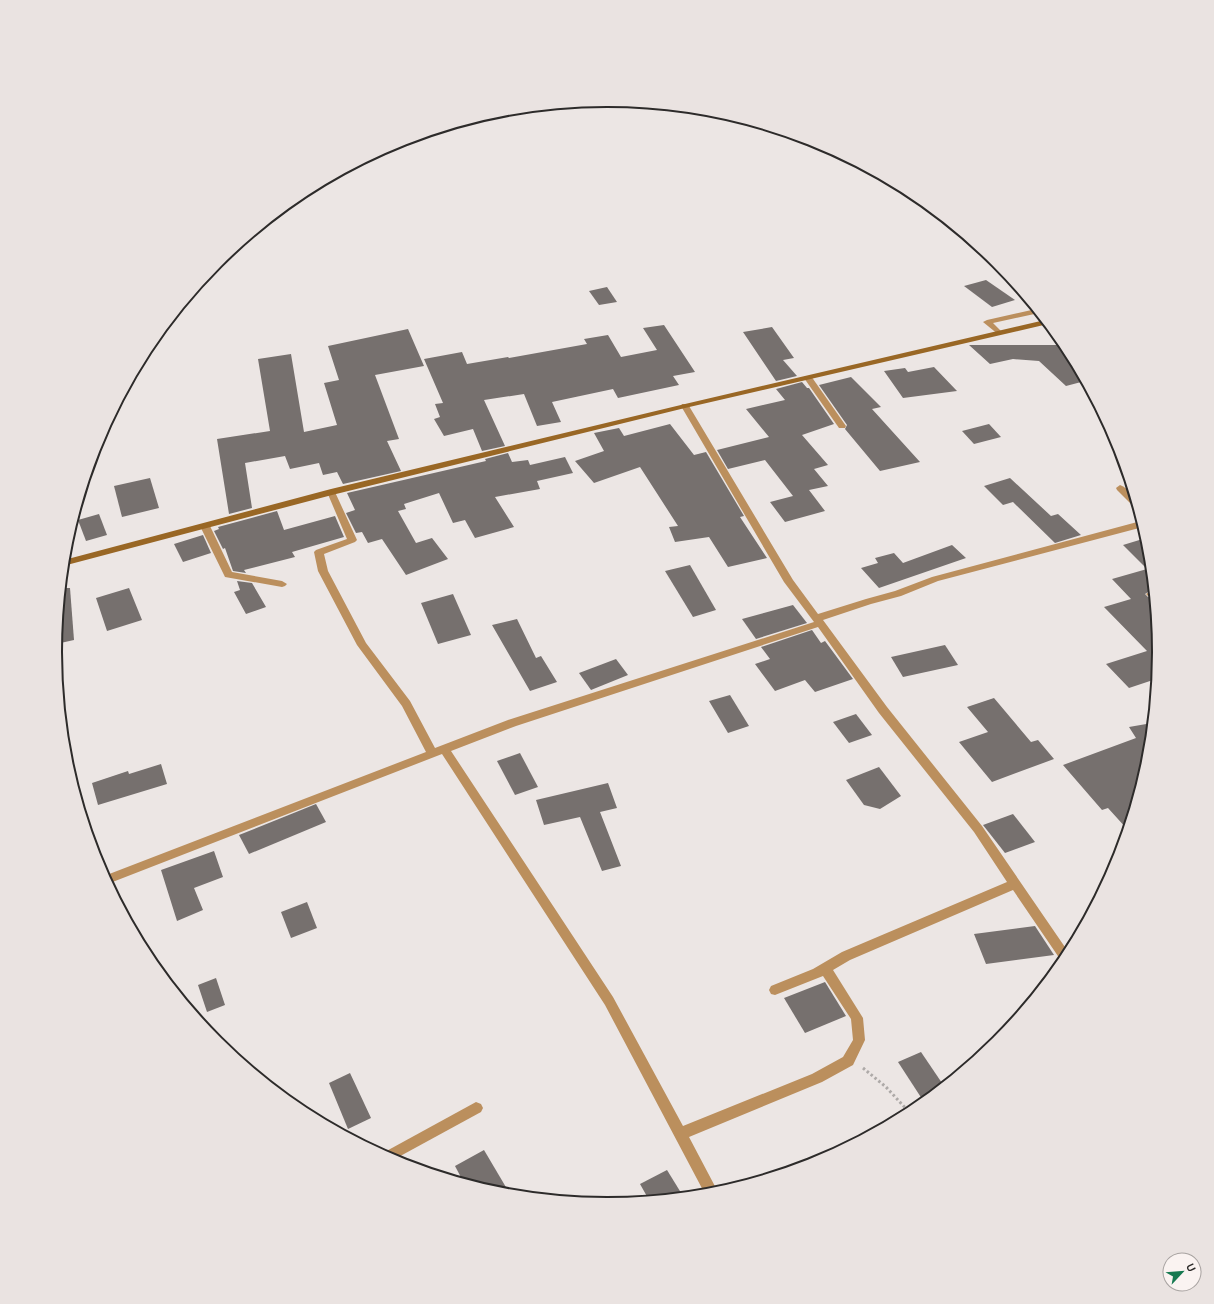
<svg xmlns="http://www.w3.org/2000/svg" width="1214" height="1304" viewBox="0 0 1214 1304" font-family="Overpass,sans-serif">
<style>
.building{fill:#76706e}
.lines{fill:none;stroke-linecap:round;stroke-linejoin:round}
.path{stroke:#aeaaa8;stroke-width:3;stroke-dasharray:2.5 2.5;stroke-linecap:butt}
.lane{fill:#bb8f5d;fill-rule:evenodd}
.street{fill:#bb8f5d;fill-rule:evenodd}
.secondary{fill:#996725;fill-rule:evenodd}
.rim{fill:none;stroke:#2d2b2a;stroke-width:2}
</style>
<rect width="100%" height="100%" fill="#ece6e4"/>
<g class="building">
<polygon points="986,280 1015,300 992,307 964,286"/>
<polygon points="607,287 617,302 599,305 589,291"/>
<polygon points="664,325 695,372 673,376 679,385 618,398 613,389 552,402 561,422 537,426 524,394 484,400 505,446 482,451 473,429 444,436 434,419 440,417 435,404 443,403 424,359 462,352 467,364 508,357 509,358 587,344 584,339 608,335 621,357 657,350 643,328"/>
<polygon points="772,327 794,358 783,360 797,376 776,381 743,332"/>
<polygon points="408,329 424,366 375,375 399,439 387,441 401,471 343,484 337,472 323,475 319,463 290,469 285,456 245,463 252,508 229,514 217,439 270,431 258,359 291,354 304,432 337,425 324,383 339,380 328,346"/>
<polygon points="969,345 1066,345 1085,381 1066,386 1039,361 1013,359 990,364"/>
<polygon points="934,367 957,391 903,398 884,371 905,368 908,372"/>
<polygon points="851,377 881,407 872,409 920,462 880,471 845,429 847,425 819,385"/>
<polygon points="802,382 807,388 809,388 834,424 802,435 828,465 814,469 828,486 809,490 825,511 785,522 770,502 793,496 765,460 728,469 717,450 769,437 746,409 785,400 776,389"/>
<polygon points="670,424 694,455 706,452 744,516 740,517 767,558 728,567 709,537 675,542 669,527 678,526 640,467 594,483 575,461 604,451 594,433 619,428 624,436"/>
<polygon points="989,424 1001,437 974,444 962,431"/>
<polygon points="508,453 512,462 528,460 530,465 565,457 573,473 537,481 540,489 495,497 514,527 475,538 465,520 453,523 439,493 404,504 406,509 398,511 416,543 432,538 448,559 406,575 382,539 368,543 362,532 356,533 346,513 355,510 347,493 486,461 485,459"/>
<polygon points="150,478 159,508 122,517 114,486"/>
<polygon points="1010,478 1051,516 1058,514 1081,535 1055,543 1013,502 1003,505 984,486"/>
<polygon points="277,511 284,530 335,516 344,537 292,552 295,557 244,570 246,573 233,571 225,548 223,549 214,531 219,529 218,527"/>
<polygon points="99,514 107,535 86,541 78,520"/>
<polygon points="203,535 211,553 183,562 174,544"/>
<polygon points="1146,538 1153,589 1145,594 1148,597 1154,598 1159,652 1156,679 1129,688 1106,664 1147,651 1104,607 1131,599 1112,579 1147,569 1123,545"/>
<polygon points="952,545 966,558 879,588 861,568 878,563 875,558 894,553 903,563"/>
<polygon points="690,565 716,610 693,617 665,571"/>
<polygon points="237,581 252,583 266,607 246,614 234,592 240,590"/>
<polygon points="61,588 70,588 74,640 56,644"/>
<polygon points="129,588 142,620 107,631 96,598"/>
<polygon points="453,594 471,635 438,644 421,603"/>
<polygon points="793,605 807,623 756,639 742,619"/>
<polygon points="517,619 536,658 541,656 557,682 530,691 492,625"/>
<polygon points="812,630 821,643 825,641 853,679 815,692 805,680 775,691 755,664 770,659 761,647"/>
<polygon points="945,645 958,665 903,677 891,657"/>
<polygon points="616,659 628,675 591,690 579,673"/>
<polygon points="730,695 749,726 728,733 709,701"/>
<polygon points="994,698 1031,742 1038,740 1054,759 992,782 959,742 988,732 967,707"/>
<polygon points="856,714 872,735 849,743 833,722"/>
<polygon points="1152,723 1148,760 1127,829 1108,808 1102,810 1063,765 1136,738 1129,727"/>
<polygon points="520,753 538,787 515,795 497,761"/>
<polygon points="161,764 167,784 98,805 92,783 128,771 129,774"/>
<polygon points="879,767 901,796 880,809 864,805 846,780"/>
<polygon points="608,783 617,808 600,812 621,866 602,871 580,817 544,825 536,800"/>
<polygon points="316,804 326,822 249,854 239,835"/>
<polygon points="1013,814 1035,842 1005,853 983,825"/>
<polygon points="214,851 223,877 194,888 203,910 177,921 161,870"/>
<polygon points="307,902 317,928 291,938 281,912"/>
<polygon points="1035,926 1054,955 986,964 974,934"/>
<polygon points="216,978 225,1005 207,1012 198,985"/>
<polygon points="825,982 846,1016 805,1033 784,998"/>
<polygon points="921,1052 944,1086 924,1102 898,1062"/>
<polygon points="350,1073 371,1118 348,1129 329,1083"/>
<polygon points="484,1150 510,1194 499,1193 464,1183 455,1166"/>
<polygon points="667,1170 683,1196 649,1200 640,1184"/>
</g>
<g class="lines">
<polyline class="path" points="863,1068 886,1087 910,1113"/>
<polygon class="lane" points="205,523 210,526 232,572 282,581 287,584 285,586 282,587 225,577 200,526"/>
<g class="street">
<polygon points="1036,309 1039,313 993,323 1003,333 999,335 983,322 987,320"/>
<polygon points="805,376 811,376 846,426 845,428 839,428 804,378"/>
<path d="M682,404H685L689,406L793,580L818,614L866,599L895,591L932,577L1141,521L1143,527L938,581L901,596L871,604L823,620L887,707L982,826L1069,953L1063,962H1062L1013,890L850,960L833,970L863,1018L865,1040L853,1065L822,1082L689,1137L718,1192L705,1194L605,1005L442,754L110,883L108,884L104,876L426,752L402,706L357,645L318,571L314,552L316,550L347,539L327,492L328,490H334L335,492L357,540L355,542L324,554L328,571L366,643L410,701L435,748L508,720L814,622L784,582L681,406ZM818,627L879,713L974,832L1007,882L842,952L813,969L771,986L769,990L771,994L775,995L823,976L851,1019L853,1040L843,1057L812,1074L683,1126L613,997L451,751L516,726Z"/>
<path d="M1120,485C1129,488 1134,498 1137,507L1133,506L1117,490L1116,488Z"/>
<polygon points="1153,590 1154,597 1148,596 1146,594"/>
<polygon points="476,1102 481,1104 483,1108 481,1112 393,1160 381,1154"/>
</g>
<polygon class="secondary" points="1045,320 1048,324 685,408 332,495 63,566 64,560 331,489 685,404"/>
</g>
<path d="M0 0H1214V1304H0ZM62 652a545 545 0 1 1 1090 0a545 545 0 1 1-1090 0Z" fill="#eae3e1" fill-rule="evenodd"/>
<path class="rim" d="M62 652a545 545 0 1 1 1090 0a545 545 0 1 1-1090 0Z"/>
<g transform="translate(1182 1272) rotate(64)"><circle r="19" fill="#faf3f1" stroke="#a8a3a1"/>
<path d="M0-3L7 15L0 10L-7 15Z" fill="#167950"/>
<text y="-6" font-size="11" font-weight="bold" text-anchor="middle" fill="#2d2b2a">U</text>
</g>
</svg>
